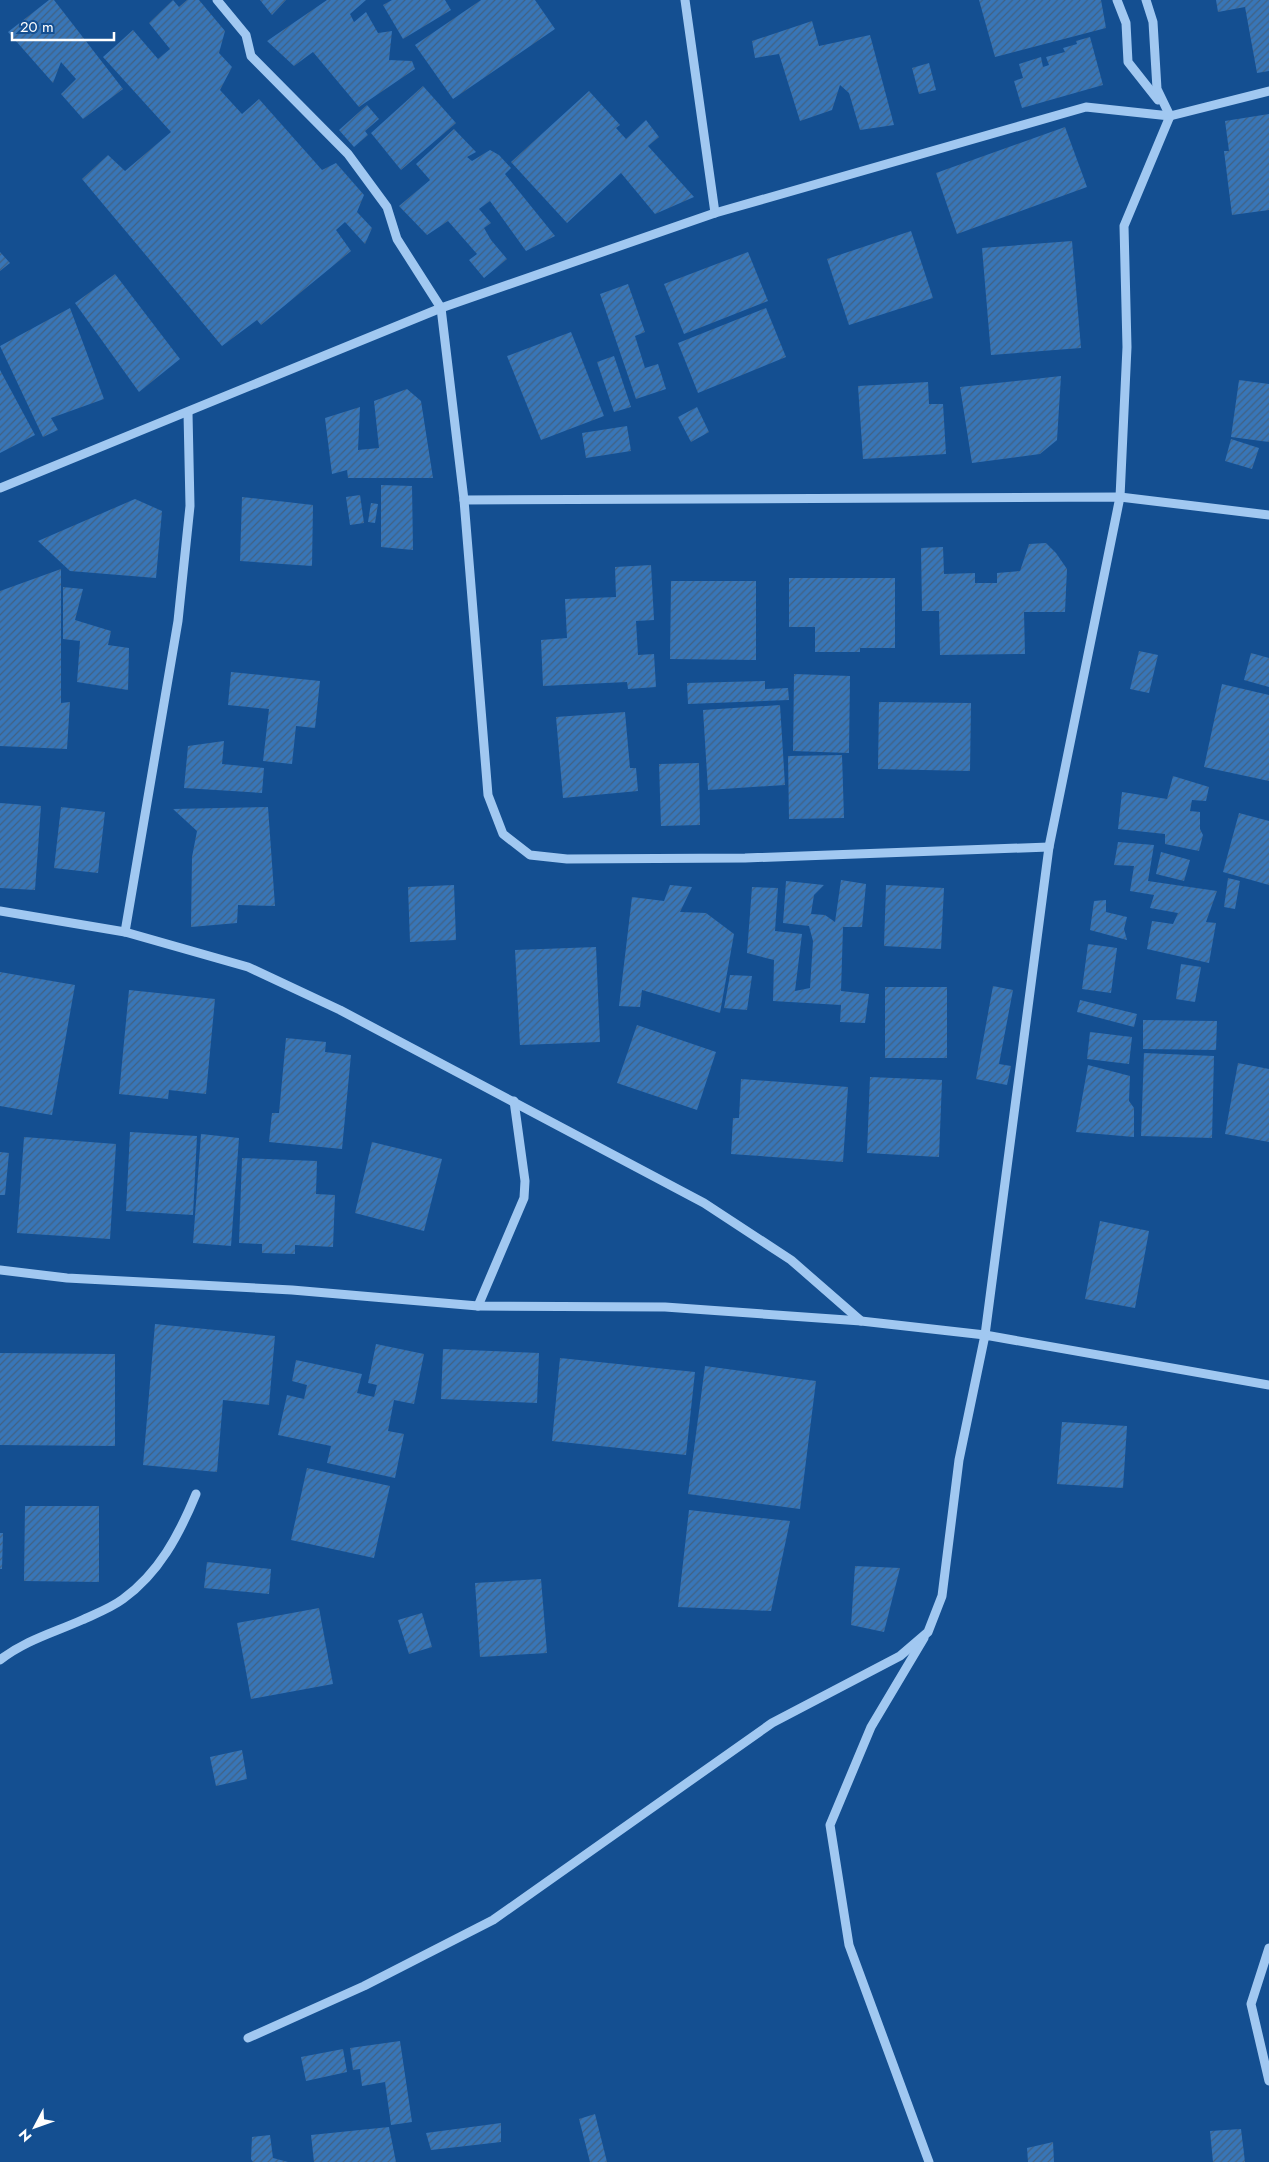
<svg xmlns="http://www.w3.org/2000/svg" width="1269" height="2162" viewBox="0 0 1269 2162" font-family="Jost,sans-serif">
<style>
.building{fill:url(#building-hatch)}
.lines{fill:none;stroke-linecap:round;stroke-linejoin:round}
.minor{stroke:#a1c8f1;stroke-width:9}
</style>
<defs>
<pattern id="building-hatch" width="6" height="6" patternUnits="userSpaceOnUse" patternTransform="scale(1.25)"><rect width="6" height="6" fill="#3876b8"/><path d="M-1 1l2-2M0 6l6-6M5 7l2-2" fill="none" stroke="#426182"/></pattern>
</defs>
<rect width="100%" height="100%" fill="#144f91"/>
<g class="building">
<polygon points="49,0 54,0 123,89 83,119 61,94 76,79 61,62 53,83 8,32"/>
<polygon points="173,0 179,7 187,0 199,0 225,31 219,53 232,67 220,90 242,114 259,99 322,170 336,163 364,195 357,212 372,228 365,244 345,222 336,230 351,251 261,325 257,320 222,346 82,179 108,155 125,171 171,132 103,57 133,30 158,59 170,49 149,23"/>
<polygon points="260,0 286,0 272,15"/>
<polygon points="327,0 366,0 350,14 354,22 366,12 378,33 392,31 389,60 412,61 415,69 359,107 313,52 294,66 267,41"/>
<polygon points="392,0 445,0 451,10 403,39 383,5"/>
<polygon points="481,0 535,0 555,29 453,99 415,45"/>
<polygon points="979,0 1101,0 1106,28 995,57"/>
<polygon points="1216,0 1269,0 1269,71 1257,73 1245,7 1218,12"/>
<polygon points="812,21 819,46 870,35 894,125 860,130 849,93 840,85 832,110 800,121 779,54 755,58 752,41"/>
<polygon points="1090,37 1103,85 1022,108 1014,81 1023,78 1019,64 1041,57 1043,67 1049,65 1046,57 1065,52 1063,48 1077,44 1076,41"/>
<polygon points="929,63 936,90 919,94 912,68"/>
<polygon points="423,86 456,123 401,170 371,133"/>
<polygon points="589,91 620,125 616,128 626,139 646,120 659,137 648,146 694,197 655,214 621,173 567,223 511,162"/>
<polygon points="367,105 379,119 365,131 368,135 354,147 339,130"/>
<polygon points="1269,114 1269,210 1232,215 1224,151 1229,151 1225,121"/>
<polygon points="1065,127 1087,187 957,234 936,173"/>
<polygon points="454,129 476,152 467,157 472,161 490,150 499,155 511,168 505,174 555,236 526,251 490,201 479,209 491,223 484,228 491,240 507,259 484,278 469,260 477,254 448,221 427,235 399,206 430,180 416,164"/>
<polygon points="911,231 933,298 849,325 827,259"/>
<polygon points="1072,241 1081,348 991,355 982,248"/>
<polygon points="0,252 10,263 0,271"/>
<polygon points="748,252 768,301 684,334 664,284"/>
<polygon points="115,274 180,359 139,392 75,303"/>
<polygon points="628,284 645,332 635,336 645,368 658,364 666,389 636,399 600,294"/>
<polygon points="70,308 104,399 51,418 58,430 43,437 0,346"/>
<polygon points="766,308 786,357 698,393 678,343"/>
<polygon points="571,332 604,416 541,440 507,356"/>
<polygon points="614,356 631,407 614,412 597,362"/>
<polygon points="0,370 35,435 0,453"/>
<polygon points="1061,376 1057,440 1040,454 972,463 960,387"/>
<polygon points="1239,380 1269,384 1269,442 1231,437"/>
<polygon points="928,382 929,404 943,404 946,454 863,459 858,386"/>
<polygon points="407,389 421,401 433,478 348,478 347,470 332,474 325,418 360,407 358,450 379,448 374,401"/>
<polygon points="697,407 709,432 691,442 678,417"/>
<polygon points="627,426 631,451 586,458 582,433"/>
<polygon points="1231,439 1259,448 1252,469 1225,461"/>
<polygon points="381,485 412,486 413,550 381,547"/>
<polygon points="360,495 364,523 350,525 346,497"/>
<polygon points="242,497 313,505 312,566 240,561"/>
<polygon points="135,499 162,511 156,578 70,571 38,541"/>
<polygon points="371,503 378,504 375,523 368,522"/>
<polygon points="1046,543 1056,553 1067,569 1065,612 1024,612 1025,654 940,655 939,611 922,611 921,548 943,547 944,574 975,573 975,583 997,583 997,573 1020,571 1029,544"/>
<polygon points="651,565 654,620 636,621 638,655 654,654 656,687 628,689 627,682 543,686 541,640 567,638 565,599 616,597 615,567"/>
<polygon points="61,569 61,703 70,702 67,749 0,746 0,591"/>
<polygon points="789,578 895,578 895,648 860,648 860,652 815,652 815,627 789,627"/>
<polygon points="671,581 756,581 756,660 670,659"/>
<polygon points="63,587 83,589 75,620 111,631 108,645 129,648 128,690 77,682 80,641 63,639"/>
<polygon points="1139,651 1158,655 1149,693 1130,689"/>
<polygon points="1251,653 1269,658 1269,687 1244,680"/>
<polygon points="231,672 320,681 315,728 296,726 292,764 263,761 269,709 228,705"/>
<polygon points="794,674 850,676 849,753 793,751"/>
<polygon points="765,681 765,689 788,688 789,700 688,704 687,683"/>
<polygon points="1222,684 1269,695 1269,781 1204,767"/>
<polygon points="879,702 971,703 970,771 878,769"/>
<polygon points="780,705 785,785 708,790 703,710"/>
<polygon points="625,712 630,768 636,768 638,791 563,798 556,717"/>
<polygon points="224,741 222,764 264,768 262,793 184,788 188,746"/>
<polygon points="842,755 844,818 789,819 788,756"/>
<polygon points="699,763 700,825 661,826 659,764"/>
<polygon points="1173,776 1209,787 1206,801 1192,800 1190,811 1200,812 1200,829 1203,835 1199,851 1165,844 1165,834 1118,829 1122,792 1167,799"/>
<polygon points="0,803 41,806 35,890 0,888"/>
<polygon points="61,807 105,812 98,873 54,868"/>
<polygon points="268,807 275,906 238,905 237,923 191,927 192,857 197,831 173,809"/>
<polygon points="1239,813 1269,821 1269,885 1223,872"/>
<polygon points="1118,842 1154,845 1148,881 1217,891 1206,922 1216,923 1209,963 1147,949 1152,921 1173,924 1178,913 1150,908 1154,895 1130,891 1134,866 1114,865"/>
<polygon points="1161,852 1190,860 1184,881 1156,874"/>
<polygon points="1228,878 1240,881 1235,909 1224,907"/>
<polygon points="841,880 866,884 862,927 843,927 841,991 869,994 865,1023 840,1022 841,1005 773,1001 774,960 747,953 752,887 778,888 775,931 802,934 795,991 810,988 813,941 809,926 783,923 786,881 824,885 814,895 811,914 825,915 835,922"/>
<polygon points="454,885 456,940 410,942 408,887"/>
<polygon points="670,885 692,887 680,912 706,913 734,934 720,1013 642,990 640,1007 619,1006 632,897 664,901"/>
<polygon points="886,885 944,888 941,949 884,946"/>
<polygon points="1106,900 1106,912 1127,917 1124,929 1127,940 1090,930 1094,901"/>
<polygon points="1088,944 1117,948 1111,993 1082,989"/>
<polygon points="596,947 600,1042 520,1045 515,950"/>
<polygon points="1181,964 1201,967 1195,1002 1176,999"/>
<polygon points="0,972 75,985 52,1115 0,1106"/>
<polygon points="730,975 752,976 747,1010 724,1008"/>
<polygon points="993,986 1013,990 999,1064 1011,1066 1007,1085 976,1079"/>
<rect x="885" y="987" width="62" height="71"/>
<polygon points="129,990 215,999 206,1094 169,1090 168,1099 119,1094"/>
<polygon points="1080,1000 1137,1014 1134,1027 1077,1012"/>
<polygon points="1143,1020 1217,1021 1216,1050 1143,1049"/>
<polygon points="637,1025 716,1052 697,1110 617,1083"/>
<polygon points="1090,1032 1132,1037 1129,1064 1087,1059"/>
<polygon points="286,1038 326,1042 325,1052 351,1055 342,1149 269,1142 272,1113 279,1113"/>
<polygon points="1144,1053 1214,1056 1212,1138 1141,1136"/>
<polygon points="1238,1063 1269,1069 1269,1142 1225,1134"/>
<polygon points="1088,1065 1130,1076 1129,1101 1134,1108 1134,1137 1076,1132"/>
<polygon points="870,1077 942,1080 939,1157 867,1153"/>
<polygon points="741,1079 848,1087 843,1162 731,1154 733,1118 739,1118"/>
<polygon points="130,1132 197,1136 193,1215 126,1211"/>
<polygon points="201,1134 239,1138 231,1246 193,1243"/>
<polygon points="24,1137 116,1144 110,1239 17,1233"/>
<polygon points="372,1142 442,1159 424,1231 355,1213"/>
<polygon points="0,1152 9,1153 5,1195 0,1195"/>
<polygon points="242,1158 317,1161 316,1194 335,1195 333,1247 295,1245 295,1254 262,1253 262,1244 239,1243"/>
<polygon points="1100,1221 1149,1231 1135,1308 1085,1299"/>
<polygon points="155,1324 275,1336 269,1405 223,1400 217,1472 143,1465"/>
<polygon points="376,1344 424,1354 414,1404 394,1400 388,1431 404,1434 395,1478 327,1463 331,1446 278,1435 287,1395 304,1399 307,1385 292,1381 296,1360 362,1374 357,1393 374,1397 377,1385 368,1383"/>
<polygon points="443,1349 539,1353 537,1403 441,1399"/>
<polygon points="0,1353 115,1354 115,1446 0,1445"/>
<polygon points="560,1358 695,1372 686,1455 552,1441"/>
<polygon points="705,1366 816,1381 800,1509 688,1494"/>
<polygon points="1062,1422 1127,1426 1123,1488 1057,1484"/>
<polygon points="307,1468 390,1486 374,1558 291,1540"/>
<polygon points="25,1506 99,1506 99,1582 24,1581"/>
<polygon points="689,1510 790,1521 771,1611 678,1607"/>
<polygon points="0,1533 3,1533 2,1569 0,1569"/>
<polygon points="207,1562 271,1569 269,1594 204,1588"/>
<polygon points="855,1566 900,1568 884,1632 851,1625"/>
<polygon points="541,1579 547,1653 480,1657 475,1583"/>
<polygon points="319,1608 333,1684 251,1699 237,1623"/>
<polygon points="422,1613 432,1647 409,1654 398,1620"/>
<polygon points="242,1750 247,1779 216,1786 210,1757"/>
<polygon points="400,2041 412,2122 391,2125 385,2082 362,2086 360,2069 353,2070 350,2048"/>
<polygon points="343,2049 347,2072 306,2081 301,2057"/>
<polygon points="595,2114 607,2162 590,2162 579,2119"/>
<polygon points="501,2123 501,2142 431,2150 426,2133"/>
<polygon points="389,2127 396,2162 314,2162 311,2135"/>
<polygon points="1241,2129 1245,2162 1213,2162 1210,2131"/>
<polygon points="270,2135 273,2158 288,2162 253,2162 251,2159 252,2137"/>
<polygon points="1053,2142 1054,2162 1028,2162 1027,2148"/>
</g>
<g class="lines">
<g class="minor">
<polyline points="217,0 246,35 251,56 348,154 387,207 397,239 441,308 464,500 488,795 503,834 530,855 567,859 745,858 1049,847"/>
<polyline points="685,0 715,213"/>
<polyline points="1117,0 1126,23 1128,62 1158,100"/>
<polyline points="0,488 441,308 715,213 1086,107 1170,116 1269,91"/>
<polyline points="464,500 1120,497 1269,515"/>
<polyline points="0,911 125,932 248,967 340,1010 704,1203 791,1260 861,1321"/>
<polyline points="125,932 178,621 190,506 188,413"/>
<polyline points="0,1270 67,1278 292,1290 478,1306 665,1307 861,1321 985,1335 1049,847 1120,497 1127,347 1124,226 1170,116 1157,89 1153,22 1146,0"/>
<polyline points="478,1306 524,1198 525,1181 514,1101"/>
<polyline points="924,1638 871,1727 830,1825 849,1945 929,2162"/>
<path d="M0,1660C26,1640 53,1633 82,1620C95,1614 111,1608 123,1599C159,1573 179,1535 196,1494"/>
<polyline points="1269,1948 1251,2004 1269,2081"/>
<polyline points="248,2038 364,1986 493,1920 772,1723 900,1656 928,1632 942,1596 959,1460 985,1335 1269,1385"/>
</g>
</g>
<g transform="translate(35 2127) rotate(229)" stroke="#144f91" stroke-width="4" paint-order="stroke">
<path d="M0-4L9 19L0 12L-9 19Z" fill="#ffffff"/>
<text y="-8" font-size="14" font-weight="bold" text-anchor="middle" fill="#ffffff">N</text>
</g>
<path d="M12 32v8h102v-8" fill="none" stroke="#ffffff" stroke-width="2.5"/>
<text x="20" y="32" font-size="15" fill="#ffffff" stroke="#144f91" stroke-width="4" paint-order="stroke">20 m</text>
</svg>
